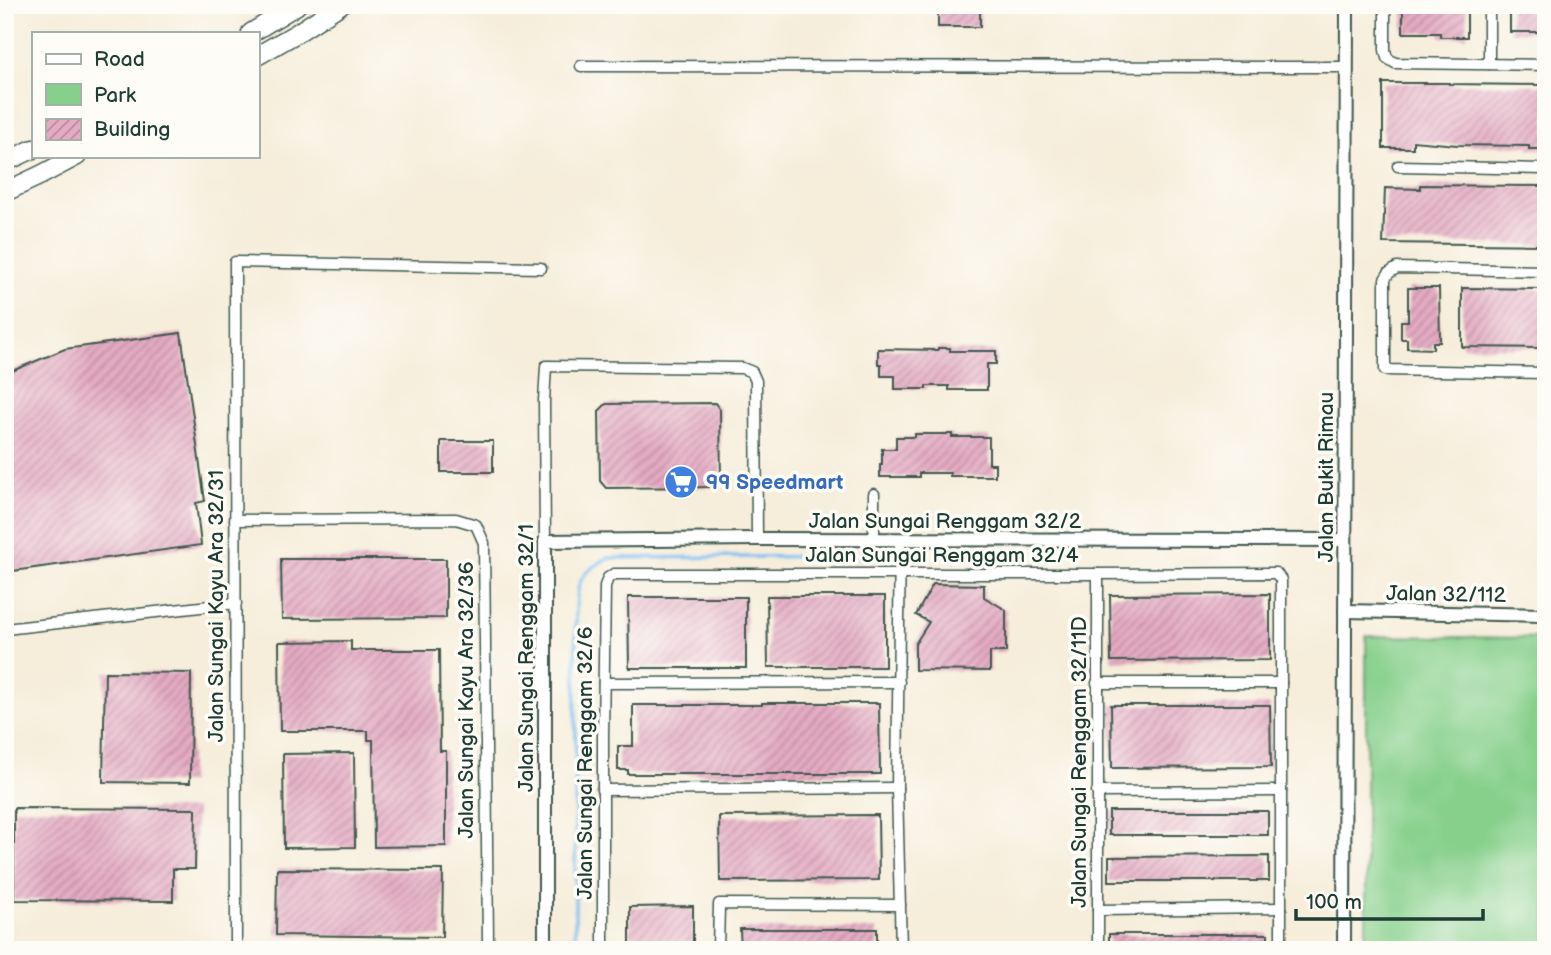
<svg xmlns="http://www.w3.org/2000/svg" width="1551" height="955" viewBox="0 0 1551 955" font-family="'Balsamiq Sans',sans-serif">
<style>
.green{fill:#87d08c;stroke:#538660;stroke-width:2}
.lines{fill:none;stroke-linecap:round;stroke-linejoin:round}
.stream{stroke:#7cbef1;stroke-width:3.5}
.building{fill:url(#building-hatch)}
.minor-casing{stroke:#3f574d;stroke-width:13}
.tertiary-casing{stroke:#3f574d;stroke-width:16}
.motorway-casing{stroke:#3f574d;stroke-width:21}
.minor{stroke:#fff;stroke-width:10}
.tertiary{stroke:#fff;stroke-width:12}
.motorway{stroke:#fff;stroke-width:18}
.labels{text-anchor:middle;stroke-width:7;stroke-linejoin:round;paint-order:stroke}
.street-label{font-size:21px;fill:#1f3d34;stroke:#fdfcf7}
.shop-label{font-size:21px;font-weight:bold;fill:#366cbe;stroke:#fdfcf7;text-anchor:start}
</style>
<defs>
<pattern id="building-hatch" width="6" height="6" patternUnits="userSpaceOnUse" patternTransform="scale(1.75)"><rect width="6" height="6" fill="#e5abc3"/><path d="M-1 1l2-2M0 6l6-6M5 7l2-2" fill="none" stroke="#b98c9f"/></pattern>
</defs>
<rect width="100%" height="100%" fill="#fdfcf7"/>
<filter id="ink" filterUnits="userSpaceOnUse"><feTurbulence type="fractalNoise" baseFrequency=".0143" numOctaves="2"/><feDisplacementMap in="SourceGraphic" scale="14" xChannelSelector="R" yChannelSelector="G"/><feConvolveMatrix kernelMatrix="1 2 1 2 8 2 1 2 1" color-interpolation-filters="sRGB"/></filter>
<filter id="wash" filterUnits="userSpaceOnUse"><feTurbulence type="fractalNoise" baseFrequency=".00686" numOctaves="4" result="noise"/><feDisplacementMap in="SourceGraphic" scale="28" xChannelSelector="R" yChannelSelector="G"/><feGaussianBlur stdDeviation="1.57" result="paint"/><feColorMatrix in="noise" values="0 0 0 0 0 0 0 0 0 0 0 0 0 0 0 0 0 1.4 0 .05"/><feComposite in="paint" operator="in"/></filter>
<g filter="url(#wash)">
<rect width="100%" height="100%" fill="#f6edda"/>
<polygon class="green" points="1366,636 1546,638 1546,950 1366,950"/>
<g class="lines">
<path class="stream" d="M575,950L576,611C578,579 579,574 608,558L883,556"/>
</g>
<g id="blocks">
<g class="building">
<rect x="938" y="5" width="42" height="22"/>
<polygon points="1403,5 1467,5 1467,37 1440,37 1440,33 1403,33"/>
<rect x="1510" y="5" width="36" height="27"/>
<polygon points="1383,83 1449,83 1449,84 1546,85 1546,149 1529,149 1529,146 1457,145 1413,141 1413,148 1383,148"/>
<polygon points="1420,185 1546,186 1546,245 1383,243 1385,188 1420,189"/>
<polygon points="1408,288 1439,288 1440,342 1433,342 1433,349 1407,348 1407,339 1401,339 1401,321 1408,321"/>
<polygon points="1462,288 1546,289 1546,348 1462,347"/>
<polygon points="181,333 205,501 196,503 201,545 5,572 5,374 65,349"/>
<polygon points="938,348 950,348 950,351 996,351 996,364 987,364 987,390 949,390 949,386 926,386 926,389 895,389 895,376 881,376 881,364 878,364 878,349 938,350"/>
<polygon points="715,403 720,410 721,480 714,487 606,488 600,481 599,411 606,404"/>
<polygon points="915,434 952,434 952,437 989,437 989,464 995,464 995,476 950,476 950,473 919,473 919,477 880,477 880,464 882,464 882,449 896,449 896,437 915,437"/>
<rect x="441" y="441" width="52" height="31"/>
<polygon points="281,559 446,559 446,618 282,619"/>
<polygon points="933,584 984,585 984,597 1006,610 1006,652 990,652 990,671 915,670 915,644 929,622 916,615"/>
<polygon points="1270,594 1270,660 1111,661 1110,595"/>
<polygon points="767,596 885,596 885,667 768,667"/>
<polygon points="628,597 746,597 746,668 629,668"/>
<polygon points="351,641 351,650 439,650 440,751 446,751 446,846 374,847 373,740 368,740 368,731 280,731 279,642"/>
<polygon points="105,672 191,673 190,783 103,782"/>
<polygon points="762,703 879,703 880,774 628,774 628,770 618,770 618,746 633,746 633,705 762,705"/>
<polygon points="1111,705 1270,705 1271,767 1112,768"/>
<polygon points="354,753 355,847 284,848 283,754"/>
<polygon points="14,808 196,809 195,869 173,869 173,901 14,900"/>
<rect x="1109" y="811" width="159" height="24"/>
<polygon points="878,815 879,880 720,881 719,816"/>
<polygon points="1269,856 1269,881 1109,881 1109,857"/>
<polygon points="277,869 443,870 442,937 276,935"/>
<polygon points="693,906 693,950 630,950 630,907"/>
<polygon points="740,929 877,929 877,950 741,950"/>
<rect x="1109" y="934" width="159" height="16"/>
</g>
</g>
</g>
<g filter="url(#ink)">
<use href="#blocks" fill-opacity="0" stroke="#3f574d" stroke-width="2"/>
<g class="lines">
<defs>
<g id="minor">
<polyline points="1385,5 1385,50 1387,58 1395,63 1546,65"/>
<polyline points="1489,5 1489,64"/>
<polyline points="581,66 1347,67"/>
<polyline points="1398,166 1546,169"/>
<polyline points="1546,271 1397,268 1389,273 1385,279 1385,370 1546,373"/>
<polyline points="235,520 456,519 476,525 484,543 488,942 484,950"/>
<polyline points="874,540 874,494"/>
<polyline points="900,540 897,788 901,950"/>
<polyline points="545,541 544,401 546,366 742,368 752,372 756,381 757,539"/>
<polyline points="1098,574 1098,950"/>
<polyline points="5,629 236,603"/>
<polyline points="604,683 899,682"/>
<polyline points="1097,683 1281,683"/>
<polyline points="602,790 897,788"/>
<polyline points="1097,792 1281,791"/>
<polyline points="1098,910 1281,908"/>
<polyline points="236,950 235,262 541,268"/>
<polyline points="603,950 603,736 605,586 608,578 614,574 1098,574 1273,573 1276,573 1281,580 1281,950"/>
<polyline points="718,950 719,904 900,905"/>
</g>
<g id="tertiary">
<polyline points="1345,611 1546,615"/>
<polyline points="545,950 545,541 757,539 1345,540"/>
<polyline points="1344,950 1347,5"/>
</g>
<g id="motorway">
<polyline points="251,33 297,5"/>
<polyline points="257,56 297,33 340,5"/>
<polyline points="5,162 33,149"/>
<polyline points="5,192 41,175 77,156"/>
</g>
</defs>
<use href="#minor" class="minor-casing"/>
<use href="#tertiary" class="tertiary-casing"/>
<use href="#motorway" class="motorway-casing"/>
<use href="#minor" class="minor"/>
<use href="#tertiary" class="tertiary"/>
<use href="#motorway" class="motorway"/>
</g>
</g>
<defs>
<symbol id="supermarket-disc" viewBox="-11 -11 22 22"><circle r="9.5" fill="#3f7fe0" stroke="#fdfcf7"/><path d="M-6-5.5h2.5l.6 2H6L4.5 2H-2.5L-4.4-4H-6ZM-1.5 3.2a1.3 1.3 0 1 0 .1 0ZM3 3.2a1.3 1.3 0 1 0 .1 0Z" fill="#fff"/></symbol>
</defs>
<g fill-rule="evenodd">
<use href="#supermarket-disc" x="662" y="463" width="38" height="38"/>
</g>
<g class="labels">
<g class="street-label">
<text transform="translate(1326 477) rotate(-90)" y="7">Jalan Bukit Rimau</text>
<text x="945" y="528">Jalan Sungai Renggam 32/2</text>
<text x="942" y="562">Jalan Sungai Renggam 32/4</text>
<text transform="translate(1446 594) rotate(1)" y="7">Jalan 32/112</text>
<text transform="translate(216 606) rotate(-90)" y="7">Jalan Sungai Kayu Ara 32/31</text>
<text transform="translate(526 658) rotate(-90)" y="7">Jalan Sungai Renggam 32/1</text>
<text transform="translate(466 700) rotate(-90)" y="7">Jalan Sungai Kayu Ara 32/36</text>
<text transform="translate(1079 762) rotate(-90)" y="7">Jalan Sungai Renggam 32/11D</text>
<text transform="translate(585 763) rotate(-90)" y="7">Jalan Sungai Renggam 32/6</text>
</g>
<g class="shop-label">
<text x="706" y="489">99 Speedmart</text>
</g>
</g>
<rect width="1551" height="955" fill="none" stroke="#fdfcf7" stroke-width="28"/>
<rect x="32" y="32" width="228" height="126" fill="#fdfcf7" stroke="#a4b0a9" stroke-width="2"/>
<rect x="46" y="54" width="35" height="10" fill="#ffffff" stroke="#a4b0a9" stroke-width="2"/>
<text x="94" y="66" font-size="21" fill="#1f3d34">Road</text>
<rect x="46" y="84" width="35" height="21" fill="#87d08c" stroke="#a4b0a9" stroke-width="2"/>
<text x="94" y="102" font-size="21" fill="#1f3d34">Park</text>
<rect x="46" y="119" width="35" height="21" fill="url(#building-hatch)" stroke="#a4b0a9" stroke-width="2"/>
<text x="94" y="136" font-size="21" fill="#1f3d34">Building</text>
<path d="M1296 909v10h187v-10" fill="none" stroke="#1f3d34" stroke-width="3.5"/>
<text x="1306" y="909" font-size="21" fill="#1f3d34" stroke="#fdfcf7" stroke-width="5" paint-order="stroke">100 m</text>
</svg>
